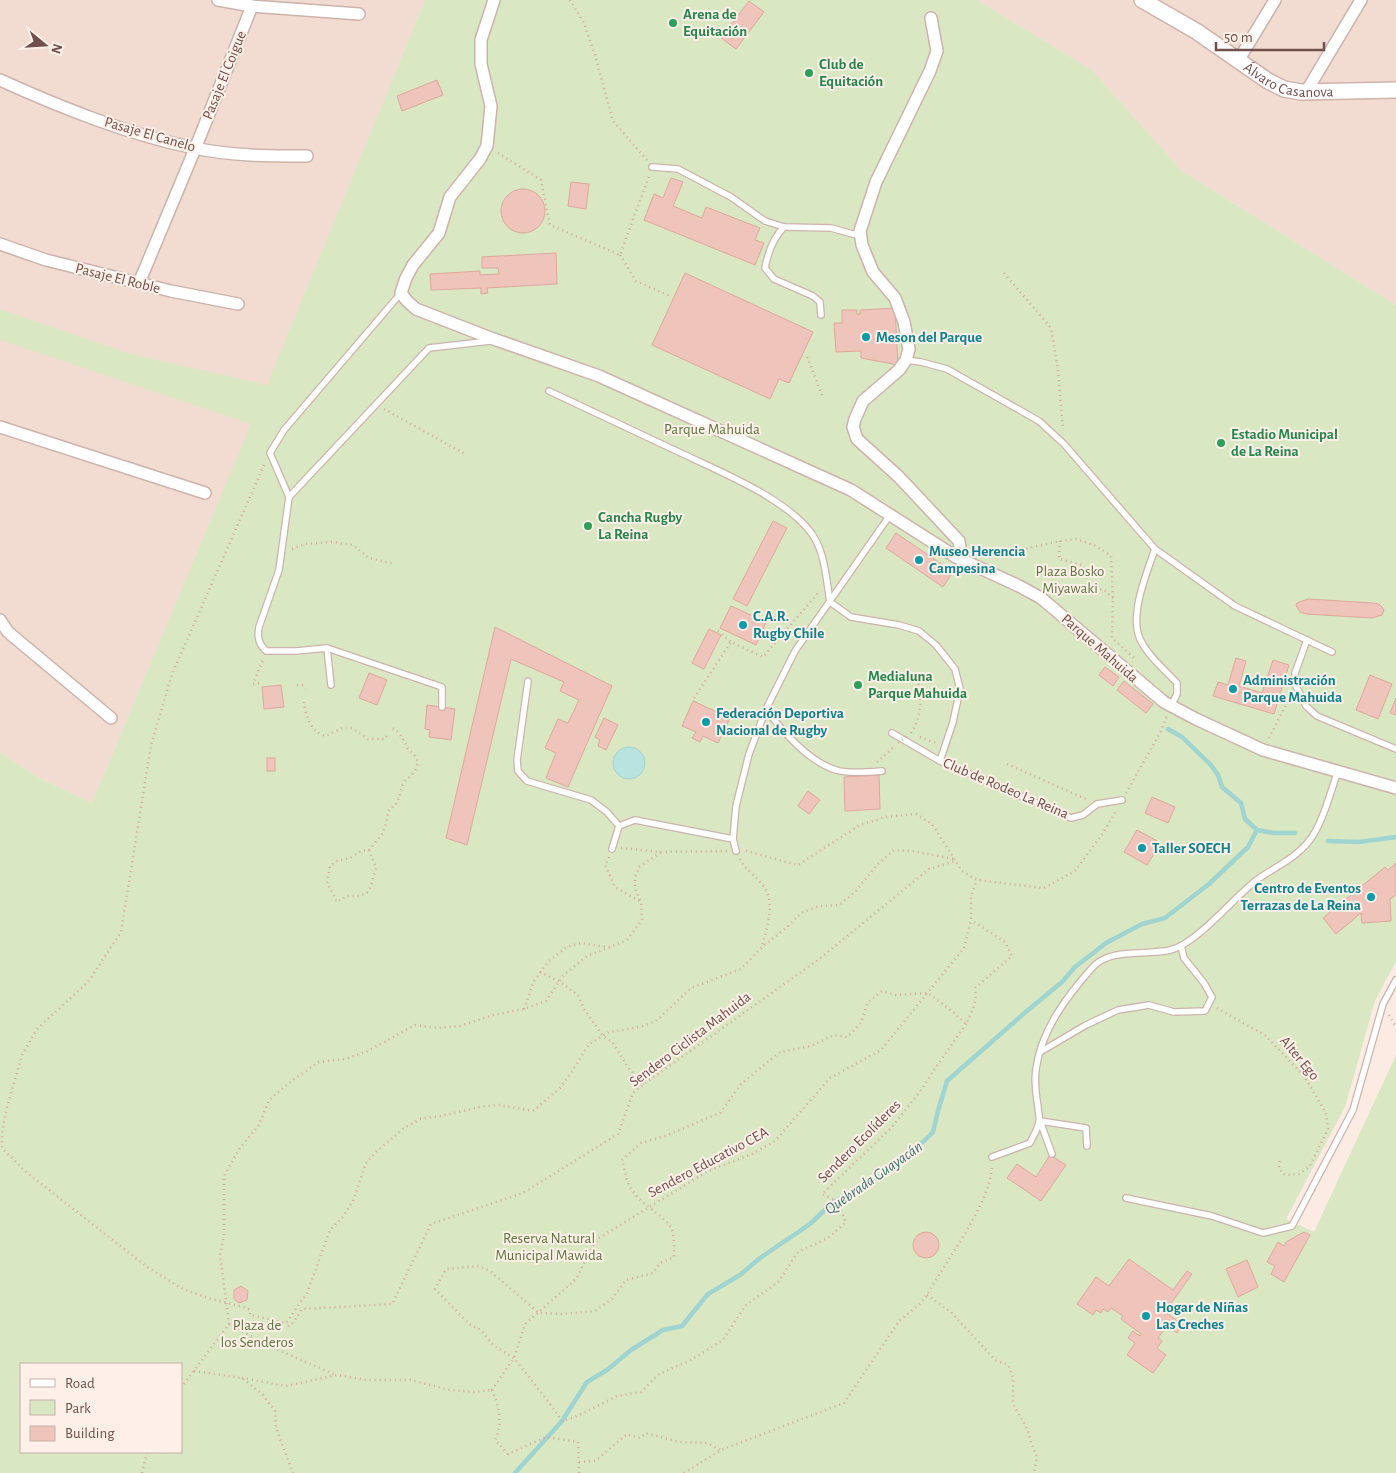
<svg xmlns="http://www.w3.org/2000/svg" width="1396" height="1473" viewBox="0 0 1396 1473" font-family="'Alegreya Sans',sans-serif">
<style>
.residential{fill:#f2dcd1}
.green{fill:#d9e7c2;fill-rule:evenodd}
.water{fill:#b8e3df;stroke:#9fd4d0}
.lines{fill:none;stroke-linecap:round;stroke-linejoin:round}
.stream{stroke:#9fd4d0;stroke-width:4.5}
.building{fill:#efc4bb;stroke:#e0a79c}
.lane-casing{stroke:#cdb3ac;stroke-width:8}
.street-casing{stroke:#cdb3ac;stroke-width:14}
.secondary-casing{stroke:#d0b2aa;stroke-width:18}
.path{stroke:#d3a79f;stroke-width:2.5;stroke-dasharray:1 4;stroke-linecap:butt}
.lane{stroke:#fff;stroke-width:5.5}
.street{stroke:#fff;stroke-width:11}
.secondary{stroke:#fff;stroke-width:15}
.path-bridge{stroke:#d3a79f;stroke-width:2.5;stroke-dasharray:1 4;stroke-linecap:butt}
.leisure-dot{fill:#2e9e5b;stroke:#fef0e8;stroke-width:2}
.culture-dot{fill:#0f9aa8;stroke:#fef0e8;stroke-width:2}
.labels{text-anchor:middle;stroke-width:4;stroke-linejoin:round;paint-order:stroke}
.leisure-label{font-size:15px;font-weight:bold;fill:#27864d;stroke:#fef0e8;text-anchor:start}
.street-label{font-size:15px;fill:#714f4a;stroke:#fef0e8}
.culture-label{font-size:15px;font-weight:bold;fill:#0d838f;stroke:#fef0e8;text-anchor:start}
.park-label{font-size:15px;fill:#5e7642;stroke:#fef0e8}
.water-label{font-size:16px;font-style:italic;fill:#3f7672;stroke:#fef0e8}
</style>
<rect width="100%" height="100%" fill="#fbebe2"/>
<g class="residential">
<polygon points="0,0 425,0 252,423 92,803 37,777 0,752"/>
<polygon points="977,0 1396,0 1396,305 1182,171 1092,70"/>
</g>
<path class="green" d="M425,0H977L1092,70L1182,171L1396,305V961L1375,1001L1345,1107L1286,1219L1314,1232L1396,1055V1473H0V752L37,777L92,803L251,424L0,340V309L127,353L267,385ZM21,1364H181V1452H21Z"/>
<circle class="water" cx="629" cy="763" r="16"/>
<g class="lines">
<g class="stream">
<polyline points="1168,729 1182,737 1211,765 1218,775 1222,787 1241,803 1245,819 1257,830 1274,833 1295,833"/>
<polyline points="1328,841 1359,842 1396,837"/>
<polyline points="515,1473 562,1421 587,1382 607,1370 631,1350 663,1330 682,1326 708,1294 740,1275 760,1258 810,1224 832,1203 878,1177 924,1141 933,1132 938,1111 947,1081 1028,1010 1062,982 1075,967 1106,943 1142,924 1165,918 1209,884 1248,847 1257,830"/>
</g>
</g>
<g class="building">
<polygon points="749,1 764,12 736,49 721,38"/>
<polygon points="437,80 443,95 402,111 397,96"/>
<polygon points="671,178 683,182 673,206 702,218 706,207 760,228 755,240 764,243 755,265 644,220 654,194 663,198"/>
<polygon points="571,182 589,184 586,209 568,206"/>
<circle cx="523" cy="211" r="22"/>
<polygon points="556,253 557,284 487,288 488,293 481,294 481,288 431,290 430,274 480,271 480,275 499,274 498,268 482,268 482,257"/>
<polygon points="685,273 813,332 789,383 779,379 770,399 652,345"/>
<polygon points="895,308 898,365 861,358 861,351 836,352 834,323 842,323 842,310 857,310 857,314 860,314 860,310"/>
<polygon points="773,521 787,528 747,606 733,599"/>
<polygon points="896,533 953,572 943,587 886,548"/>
<polygon points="1308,599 1373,603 1379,604 1382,607 1384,610 1382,615 1372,618 1306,614 1300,612 1296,605 1297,603"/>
<polygon points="731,606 766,622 756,645 720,628"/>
<polygon points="495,627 612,686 568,787 546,778 556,753 545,748 558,719 568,723 579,700 560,691 564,682 511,659 467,845 446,838"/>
<polygon points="709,629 721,635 704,669 692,663"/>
<polygon points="1236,658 1246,661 1239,686 1262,693 1273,660 1289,665 1274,714 1213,696 1218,682 1228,685"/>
<polygon points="1105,667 1119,677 1113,686 1099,675"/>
<polygon points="369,673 387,680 377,705 359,698"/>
<polygon points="1370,675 1392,684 1378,719 1356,710"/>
<polygon points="1124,681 1153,704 1146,713 1117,690"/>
<polygon points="281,685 284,707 264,709 262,687"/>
<polygon points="1396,698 1396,715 1390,713"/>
<polygon points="693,701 730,718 718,743 703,736 700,742 692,738 696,732 682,726"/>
<polygon points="427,705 455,709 451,740 429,737 430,730 425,729"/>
<polygon points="604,718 618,725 606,750 598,746 600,740 595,737"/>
<rect x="267" y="758" width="8" height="13"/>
<polygon points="879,775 880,809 845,811 844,777"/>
<polygon points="808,791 820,800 809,814 798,806"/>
<polygon points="1152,797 1175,807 1168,823 1145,813"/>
<polygon points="1137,830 1161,843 1147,865 1124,852"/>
<polygon points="1396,863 1396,895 1390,899 1391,921 1362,923 1361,913 1336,934 1323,918 1385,867 1388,870"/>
<polygon points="1050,1155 1066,1165 1041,1201 1007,1178 1017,1164 1036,1177"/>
<polygon points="1304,1232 1310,1235 1284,1282 1271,1274 1275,1266 1267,1262 1278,1242 1284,1246 1286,1242"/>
<circle cx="926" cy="1245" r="13"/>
<polygon points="1129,1259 1173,1290 1187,1271 1192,1274 1165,1312 1183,1325 1177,1333 1167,1326 1158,1338 1162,1341 1157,1348 1166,1355 1153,1373 1127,1355 1135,1343 1128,1338 1133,1331 1140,1336 1141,1334 1121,1319 1123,1316 1111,1308 1108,1312 1103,1309 1101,1313 1096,1310 1093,1315 1077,1304 1096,1277 1109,1286"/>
<polygon points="1247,1260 1258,1287 1238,1297 1226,1269"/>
<polygon points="241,1286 248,1291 247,1300 239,1303 234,1299 234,1290"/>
</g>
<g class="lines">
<defs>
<g id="lane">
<polyline points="652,167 678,169 731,197 765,221 784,227 831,228 860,236"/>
<path d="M784,227C773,238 768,252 765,268L774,279L813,296L820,302L821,315"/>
<polyline points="906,360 921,362 947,369 1039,421 1064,444 1155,549 1235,606 1332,652"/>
<path d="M549,391C594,412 638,433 683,454C721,472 782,497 809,530C825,549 826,578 830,602L851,617L899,625L919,631L936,645L955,669L960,689L953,722L940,761"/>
<polyline points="289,497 429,348 490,341"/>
<path d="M1155,549C1147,572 1129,615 1140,639C1148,656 1164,669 1177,683V694L1171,706"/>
<polyline points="1307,640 1295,673 1296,686 1306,706 1317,716 1396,749"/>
<polyline points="327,648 442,687 442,707"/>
<polyline points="528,681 517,760 518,771 527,781 591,800 607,812 619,826"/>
<path d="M331,685L327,648L296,651H266C259,644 257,638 259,627L279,570L289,497L270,453L284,430L401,293"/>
<path d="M766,709C782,731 809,762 836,770C848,774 869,772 882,771"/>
<polyline points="892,733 940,761 1071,818 1083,815 1097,804 1122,800"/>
<polyline points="612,849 619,826 635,820 733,839"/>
<polyline points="736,851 733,839 736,806 749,754 766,709 795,651 890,515"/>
<polyline points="1040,1052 1086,1025 1118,1010 1149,1005 1174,1012 1205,1011 1212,997 1204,983 1184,958 1181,946"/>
<polyline points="1052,1154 1040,1121 1086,1128 1087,1146"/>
<path d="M992,1157L1030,1143C1033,1136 1038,1129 1039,1122C1040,1118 1038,1111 1038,1107C1036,1095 1034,1082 1036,1069C1041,1031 1066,997 1092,968C1110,947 1145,956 1170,950C1197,944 1235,896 1258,879C1275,867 1296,858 1309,841C1323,823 1330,793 1338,771"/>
<polyline points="1126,1198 1212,1216 1263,1233 1292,1226 1353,1110 1383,1004 1396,980"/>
</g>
<g id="street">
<polyline points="218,0 252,6 359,14"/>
<polyline points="494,0 481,40 481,64 491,106 487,146 480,159 450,197 439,233 413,265 406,278 401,293 407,301 416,309 488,337 599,376 851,490 956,557 1019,586 1041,598 1164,702 1196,719 1263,750 1396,788"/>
<polyline points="931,18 937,51 930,71 876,182 860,231 862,245 873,272 895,298 904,322 909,349 906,360 899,370 863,401 855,419 853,427 857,439 899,477 959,541 960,547 956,557"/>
<polyline points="1238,61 1275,0"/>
<path d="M0,80C62,108 127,134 194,148C231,156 270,156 307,156"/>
<polyline points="1306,92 1361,0"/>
<polyline points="0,244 46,260 171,291 238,304"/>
<polyline points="139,283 195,149 252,6"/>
<polyline points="0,427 205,493"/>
<polyline points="0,620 8,632 111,718"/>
</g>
<g id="secondary">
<path id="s1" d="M1142,0L1196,31L1268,81L1284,89L1301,92L1396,90"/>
</g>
</defs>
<use href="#lane" class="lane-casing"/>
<use href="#street" class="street-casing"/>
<use href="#secondary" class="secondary-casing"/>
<g class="path">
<polyline points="570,0 584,23 595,55 613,121 647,160"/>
<polyline points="498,153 541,180 550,225 620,255 649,176"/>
<polyline points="620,255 636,281 670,296"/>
<polyline points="1004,273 1051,328 1058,370 1063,430"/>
<polyline points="807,357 823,397"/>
<polyline points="384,409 465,454"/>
<polyline points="264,465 172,674 151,745 121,932 88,982 37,1029 22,1055 6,1111 2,1134 2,1148 25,1171 147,1267 183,1289 208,1298 247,1308 250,1310 250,1315 286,1323 307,1293 330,1230 342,1218 353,1201 366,1163 377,1151 403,1129 420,1119 441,1116 480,1107 499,1105 533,1111 560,1088 571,1073 589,1044 609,1032 640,1027 656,1021 691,988 741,969 762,947 786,928 801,913 819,906 839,905 855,892 877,865 894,850 912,851 954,859"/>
<polyline points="1060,541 1059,559 1082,565 1091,587 1104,590 1113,598"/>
<polyline points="292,549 304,544 332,542 353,545 369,558 394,564"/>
<polyline points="982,555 1006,553 1060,541 1076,539 1096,546 1111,556 1113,598 1112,638 1134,658 1132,661"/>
<polyline points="718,631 731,642"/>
<polyline points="259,683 253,684 263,660"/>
<polyline points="297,685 303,685 304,689"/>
<polyline points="694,698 731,642 763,657 819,592"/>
<path d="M304,702C305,715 311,733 326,736L342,728H352L368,739H385L387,735"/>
<path d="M911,733C922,716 922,697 917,677"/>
<polyline points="920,737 936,743"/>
<polyline points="1269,738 1290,697"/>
<polyline points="877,762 895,746"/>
<polyline points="1007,764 1088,800"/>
<polyline points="1126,793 1161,731 1167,716"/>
<polyline points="621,848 661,852 728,851"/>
<path d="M369,850L376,867L372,883L368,892L360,896H347L337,902L327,883L330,866L337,861L350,858L361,851L369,850L382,834L386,824L388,811C402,801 398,795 404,782C412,775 422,766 415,756C412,752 408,750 407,747C403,739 400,732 392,728"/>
<polyline points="746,851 798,865 860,825 885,817 916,814 932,824 962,871 977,880 1044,888 1075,871 1103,833 1116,811"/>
<polyline points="609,857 605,865 615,887 641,902"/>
<path d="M740,859C745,869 754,875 761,883C777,900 767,926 762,947"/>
<polyline points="540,972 560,982 578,995 584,1009 603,1036 612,1042 630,1070 644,1084"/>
<polyline points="1217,1008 1266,1036 1304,1076 1326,1113 1328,1129 1310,1166 1299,1174 1285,1175 1279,1169 1280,1157"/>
<polyline points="524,1009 534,981 549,961 567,947 581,943 607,947"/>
<polyline points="1389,1015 1396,1027"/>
<path d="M966,1024L934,1070L922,1089L891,1128L822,1194L836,1201L846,1222L828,1238L798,1252L779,1281L745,1306L723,1340L691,1360L659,1374L641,1392L617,1396L575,1417L562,1421L550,1404L514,1358L493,1345L481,1330L469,1324L435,1289L446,1269L479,1266L490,1271L539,1313L563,1314L595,1311L612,1299L626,1280L653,1273L660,1263L674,1257C674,1249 675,1233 670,1226C661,1214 642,1205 632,1190C626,1181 625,1170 622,1160L641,1143L665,1136L720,1113L741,1084L780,1052L811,1046L834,1035L847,1037L861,1023L868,1002L882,991L896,995L928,993L953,1012L966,1024C971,1013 978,1001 975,988L1012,956L1005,942L971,920"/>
<polyline points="927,1295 952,1313 995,1360 1008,1365 1013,1377 1013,1404 1028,1430 1031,1443 1037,1456 1034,1473"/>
<polyline points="229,1324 220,1254 224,1236 224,1176 240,1148 259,1125 269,1100 294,1079 319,1062 345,1059 368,1051 415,1025 437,1028 460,1026 493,1015 524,1009 546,1001 563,976 587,956 627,940 642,920 641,902 635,889 635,877 639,867 661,852"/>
<polyline points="229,1324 267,1345 336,1375"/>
<polyline points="288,1326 294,1322 302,1309 392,1304 431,1224 523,1193 618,1134 633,1093 644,1084 818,960 929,869 955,861"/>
<polyline points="194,1371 242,1378 263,1395 275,1411 276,1428 293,1473"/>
<polyline points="242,1378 286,1386 337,1375 367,1380 410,1380 450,1390 474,1392 492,1390"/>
<polyline points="181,1388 229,1324"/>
<polyline points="492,1390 514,1358 525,1324 576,1279 596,1240 708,1171 752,1154 775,1141 830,1078 881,1050 964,948 971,920 971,895 977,880"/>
<path d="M492,1390C499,1405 503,1424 495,1440L508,1454L546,1437L578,1442L579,1473"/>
<polyline points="579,1462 595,1461 627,1434 640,1438 646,1433 679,1442 707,1443 721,1450"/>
<polyline points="142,1473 147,1452"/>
<path d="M684,1473L721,1450L844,1403L899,1321L920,1304L927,1295C946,1260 990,1205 992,1166"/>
</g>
<use href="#lane" class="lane"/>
<use href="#street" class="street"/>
<use href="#secondary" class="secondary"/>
<polyline class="path-bridge" points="898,743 910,734"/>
</g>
<g class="leisure-dot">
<circle cx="673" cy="23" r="5"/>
<circle cx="809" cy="73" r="5"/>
<circle cx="1221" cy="443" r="5"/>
<circle cx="588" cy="526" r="5"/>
<circle cx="858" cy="685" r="5"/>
</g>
<g class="culture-dot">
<circle cx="866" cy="337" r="5"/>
<circle cx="919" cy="560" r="5"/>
<circle cx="743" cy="625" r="5"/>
<circle cx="1233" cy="689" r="5"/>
<circle cx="706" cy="722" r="5"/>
<circle cx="1142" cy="848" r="5"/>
<circle cx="1371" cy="897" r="5"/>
<circle cx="1146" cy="1316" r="5"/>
</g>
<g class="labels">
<g class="leisure-label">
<text x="683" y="19">Arena de<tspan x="683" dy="17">Equitación</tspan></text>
<text x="819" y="69">Club de<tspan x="819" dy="17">Equitación</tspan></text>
<text x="1231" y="439">Estadio Municipal<tspan x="1231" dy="17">de La Reina</tspan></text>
<text x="598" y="522">Cancha Rugby<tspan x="598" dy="17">La Reina</tspan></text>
<text x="868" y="681">Medialuna<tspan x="868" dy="17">Parque Mahuida</tspan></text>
</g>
<g class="street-label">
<text transform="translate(224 75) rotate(-68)" y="5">Pasaje El Coigue</text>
<text dy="5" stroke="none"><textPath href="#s1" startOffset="170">Álvaro Casanova</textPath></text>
<text transform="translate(150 134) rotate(16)" y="5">Pasaje El Canelo</text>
<text transform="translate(118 278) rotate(14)" y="5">Pasaje El Roble</text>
<text transform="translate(1100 648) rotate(41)" y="5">Parque Mahuida</text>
<text transform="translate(1006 788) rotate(23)" y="5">Club de Rodeo La Reina</text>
<text transform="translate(690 1039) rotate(-37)" y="5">Sendero Ciclista Mahuida</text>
<text transform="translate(1300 1058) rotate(50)" y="5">Alter Ego</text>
<text transform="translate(859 1141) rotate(-45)" y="5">Sendero Ecolíderes</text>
<text transform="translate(708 1162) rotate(-28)" y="5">Sendero Educativo CEA</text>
</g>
<g class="culture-label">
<text x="876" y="342">Meson del Parque</text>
<text x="929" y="556">Museo Herencia<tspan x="929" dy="17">Campesina</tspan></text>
<text x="753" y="621">C.A.R.<tspan x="753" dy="17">Rugby Chile</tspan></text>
<text x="1243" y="685">Administración<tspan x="1243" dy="17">Parque Mahuida</tspan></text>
<text x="716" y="718">Federación Deportiva<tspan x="716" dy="17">Nacional de Rugby</tspan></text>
<text x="1152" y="853">Taller SOECH</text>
<text x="1361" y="893" text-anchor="end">Centro de Eventos<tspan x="1361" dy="17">Terrazas de La Reina</tspan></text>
<text x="1156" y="1312">Hogar de Niñas<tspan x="1156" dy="17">Las Creches</tspan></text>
</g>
<g class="park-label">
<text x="712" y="434">Parque Mahuida</text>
<text x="1070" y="576">Plaza Bosko<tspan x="1070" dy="17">Miyawaki</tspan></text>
<text x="549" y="1243">Reserva Natural<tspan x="549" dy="17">Municipal Mawida</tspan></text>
<text x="257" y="1330">Plaza de<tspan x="257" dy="17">los Senderos</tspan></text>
</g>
<g class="water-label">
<text transform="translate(873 1177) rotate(-35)" y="6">Quebrada Guayacán</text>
</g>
</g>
<rect x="20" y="1363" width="162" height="90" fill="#fef0e8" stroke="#c6b0a9"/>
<rect x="30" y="1379" width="25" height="8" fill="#ffffff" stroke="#c6b0a9"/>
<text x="65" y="1388" font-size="15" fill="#714f4a">Road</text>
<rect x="30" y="1400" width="25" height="15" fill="#d9e7c2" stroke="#c6b0a9"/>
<text x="65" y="1413" font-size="15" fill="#714f4a">Park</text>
<rect x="30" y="1426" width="25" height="15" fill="#efc4bb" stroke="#c6b0a9"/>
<text x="65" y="1438" font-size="15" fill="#714f4a">Building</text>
<g transform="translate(45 45) rotate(108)" stroke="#fef0e8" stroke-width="4" paint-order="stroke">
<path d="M0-4L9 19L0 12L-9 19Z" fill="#714f4a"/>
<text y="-8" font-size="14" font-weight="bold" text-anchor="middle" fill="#714f4a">N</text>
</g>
<path d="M1216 42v8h108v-8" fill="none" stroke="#714f4a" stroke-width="2.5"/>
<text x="1224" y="42" font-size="15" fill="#714f4a" stroke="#fef0e8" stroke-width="4" paint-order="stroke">50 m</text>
</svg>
